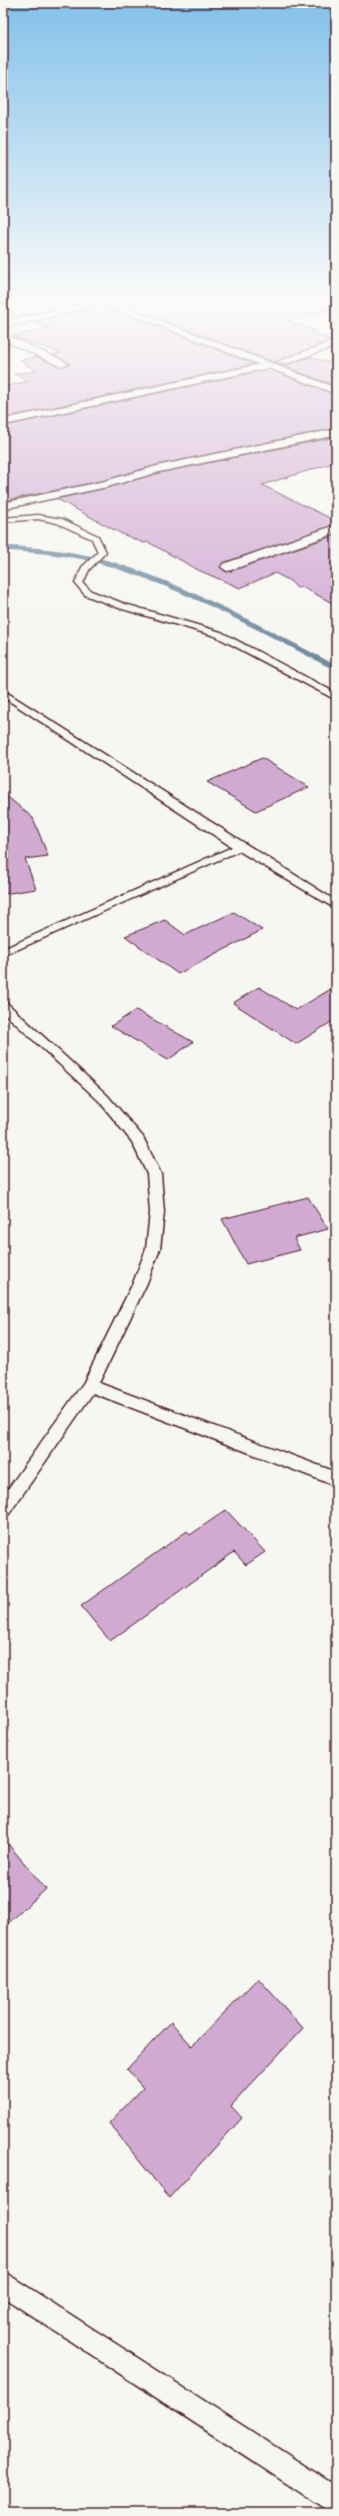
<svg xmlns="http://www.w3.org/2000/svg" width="339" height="2516" viewBox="0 0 339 2516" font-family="'Shantell Sans',sans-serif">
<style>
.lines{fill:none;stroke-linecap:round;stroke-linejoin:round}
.stream{stroke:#728ca0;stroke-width:5}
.building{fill:#d1aad2;stroke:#4a1f2b}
.service-casing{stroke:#4a1f2b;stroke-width:3}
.minor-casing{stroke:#4a1f2b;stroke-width:3}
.secondary-casing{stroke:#4a1f2b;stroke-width:3}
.service{fill:#f6f6f2;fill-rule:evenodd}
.minor{fill:#f6f6f2;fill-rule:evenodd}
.secondary{fill:#f6f6f2;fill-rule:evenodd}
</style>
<rect width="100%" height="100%" fill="#f6f6f2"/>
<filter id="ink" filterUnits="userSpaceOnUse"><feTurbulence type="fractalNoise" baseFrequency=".025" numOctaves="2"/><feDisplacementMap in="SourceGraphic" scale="8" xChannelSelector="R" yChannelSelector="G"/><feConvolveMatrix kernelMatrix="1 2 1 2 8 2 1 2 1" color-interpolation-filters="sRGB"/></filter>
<g filter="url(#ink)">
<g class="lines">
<path class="stream" d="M3,548C33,550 64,552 93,559C179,582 257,627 336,668"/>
</g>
<g class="building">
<polygon points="3,302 49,302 65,307 19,317 3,311"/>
<polygon points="115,302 314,302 316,306 329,309 329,312 288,321 315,330 310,332 331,340 276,363 286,365 311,357 336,365 336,386"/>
<polygon points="103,305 254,364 9,417 3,420 3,387 29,381 14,374 36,371 20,360 37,357 60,367 70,364 53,355 60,353 12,336 49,328 33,322"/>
<polygon points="269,369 336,395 336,428 157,465 105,480 3,501 3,422 9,425"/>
<polygon points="336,437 336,462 262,485 336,521 336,524 223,563 220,567 226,572 231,571 336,535 336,605 302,587 297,588 290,581 275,573 240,588 198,570 148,542 144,543 122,534 57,499 107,488 159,473"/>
<polygon points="262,758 309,787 256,811 207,782"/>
<polygon points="3,793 33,818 48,856 25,859 36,889 3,894"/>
<polygon points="234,912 262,930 178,974 125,936 165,920 185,935"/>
<polygon points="336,986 336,1019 296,1044 233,1003 259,987 296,1010"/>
<polygon points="136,1010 193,1042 168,1060 111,1026"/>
<polygon points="308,1197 328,1229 294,1238 300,1250 246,1264 222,1219"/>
<polygon points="226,1510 265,1552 246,1565 234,1552 110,1641 81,1606 187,1531 190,1535"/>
<polygon points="3,1838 46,1889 3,1928"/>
<polygon points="258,1978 303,2028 231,2106 242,2118 169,2198 109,2123 143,2088 127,2069 171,2022 192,2046"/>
</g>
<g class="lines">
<defs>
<g id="service">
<polygon points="38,515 62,519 98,536 106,552 89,570 83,583 91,591 125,604 221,632 336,693 336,700 215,636 119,608 85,595 75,583 82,567 98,552 92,539 57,523 38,519 3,522 3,518"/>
<polygon points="3,690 336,901 336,909 239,851 3,956 3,949 232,847 3,697"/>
<polygon points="3,1002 7,1003 107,1095 143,1137 161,1174 164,1212 160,1249 147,1283 99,1383 336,1472 336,1486 93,1393 9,1514 3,1516 3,1496 84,1382 133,1283 146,1249 150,1212 147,1174 132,1142 99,1101 3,1012"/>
<polygon points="3,2271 336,2486 336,2513 327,2510 3,2297"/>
</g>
<g id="minor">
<polygon points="95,302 110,302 3,328 3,322"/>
<polygon points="315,302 336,303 336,309 316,305"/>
<polygon points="3,334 66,362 68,364 60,366 3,340"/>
<polygon points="336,340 336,346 285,364 277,362"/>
<polygon points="270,362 275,365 273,367 9,424 4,421 9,418"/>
<polygon points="336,429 336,435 159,472 107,487 3,509 3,503 105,481 157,466"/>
<polygon points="336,525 336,533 231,570 227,571 221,567 223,564"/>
</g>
<polygon id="secondary" points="99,302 111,302 336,388 336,394"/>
</defs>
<use href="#service" class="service-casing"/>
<use href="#minor" class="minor-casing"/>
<use href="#secondary" class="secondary-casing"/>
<use href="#service" class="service"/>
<use href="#minor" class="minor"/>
<use href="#secondary" class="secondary"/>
</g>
</g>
<linearGradient id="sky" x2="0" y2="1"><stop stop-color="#83c1ea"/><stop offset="0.46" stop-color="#fbfbf9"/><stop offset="1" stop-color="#fbfbf9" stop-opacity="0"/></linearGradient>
<rect width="339" height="654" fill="url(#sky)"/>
<rect width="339" height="2516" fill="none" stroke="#f6f6f2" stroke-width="16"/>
<rect x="8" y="8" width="323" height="2500" fill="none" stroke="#4a1f2b" stroke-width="1.5" filter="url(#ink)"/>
</svg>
